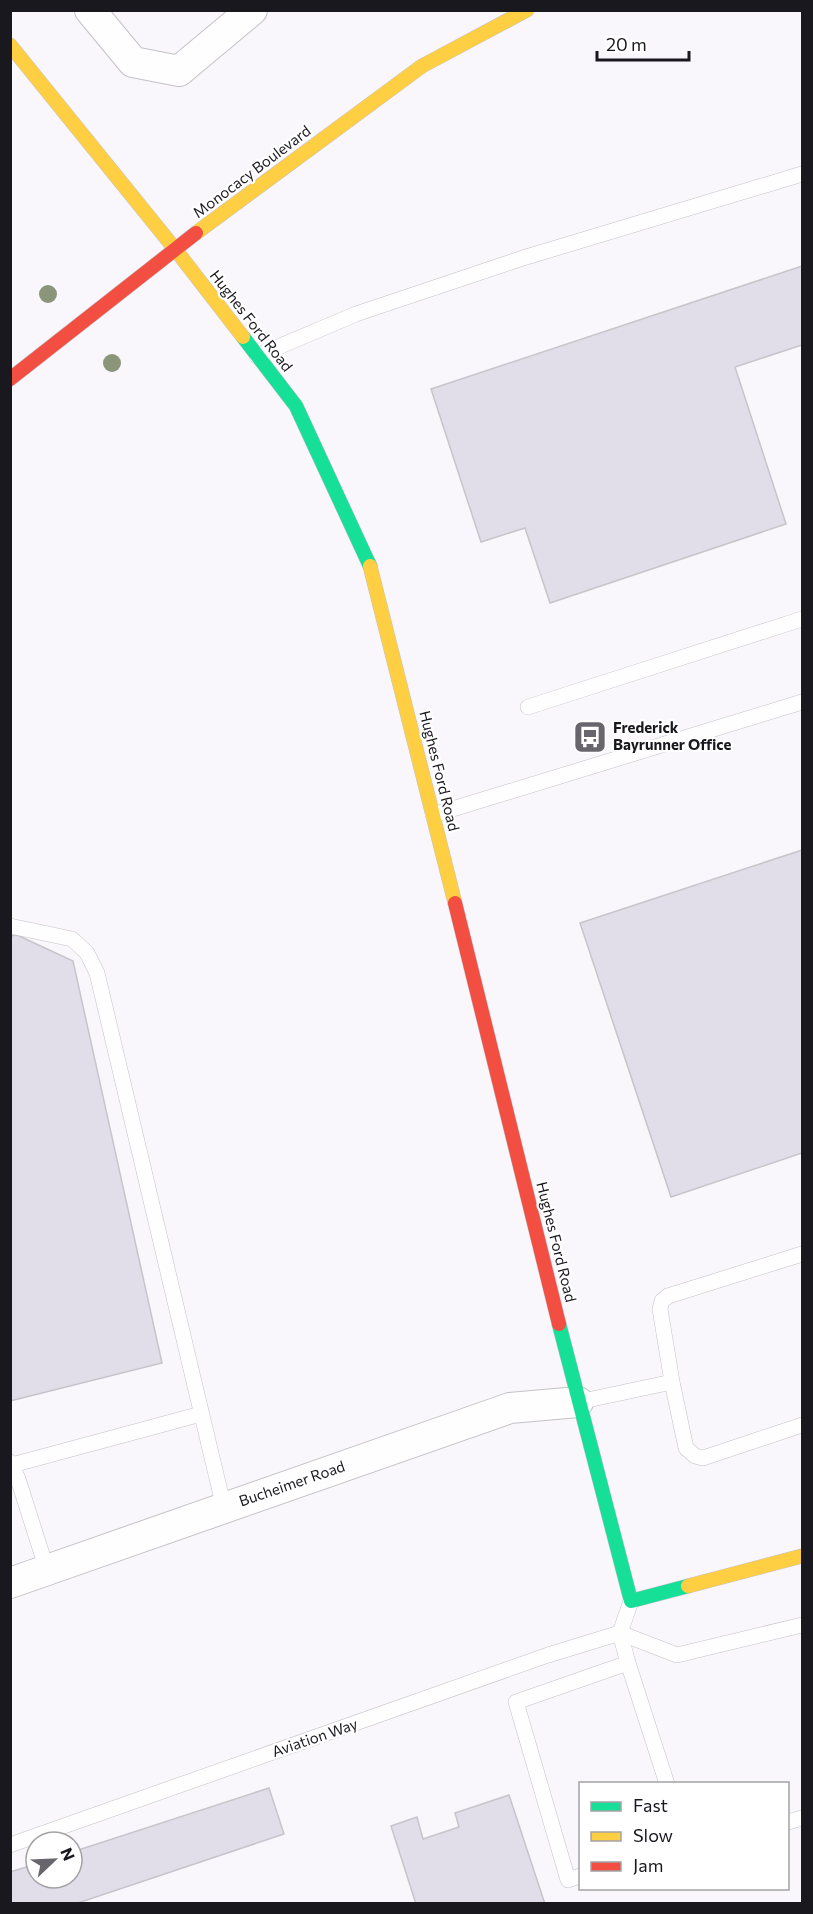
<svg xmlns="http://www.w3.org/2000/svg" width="813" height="1914" viewBox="0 0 813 1914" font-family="Commissioner,sans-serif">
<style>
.building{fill:#e1dde9;stroke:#c6c5ca;stroke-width:1.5}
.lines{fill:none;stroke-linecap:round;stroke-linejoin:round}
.lane-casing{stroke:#c4c2c7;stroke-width:16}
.street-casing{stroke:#c4c2c7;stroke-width:32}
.fast-casing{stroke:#c4c2c7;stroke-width:15}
.slow-casing{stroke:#c4c2c7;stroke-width:15}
.jam-casing{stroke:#c4c2c7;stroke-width:15}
.lane{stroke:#fefeff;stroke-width:15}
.street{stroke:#fefeff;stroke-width:30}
.fast{stroke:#16e098;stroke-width:14}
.slow{stroke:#ffcf43;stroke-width:14}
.jam{stroke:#f24e42;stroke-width:14}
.tree{fill:#8b9579}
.labels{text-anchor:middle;stroke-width:4.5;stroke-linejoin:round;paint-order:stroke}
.street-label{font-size:15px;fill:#1a181f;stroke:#fff}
.poi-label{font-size:15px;font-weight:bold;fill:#1a181f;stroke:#fff;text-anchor:start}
</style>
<rect width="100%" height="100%" fill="#f9f7fc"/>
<g class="building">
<polygon points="802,266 802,345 735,367 786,524 550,603 525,528 481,542 431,389"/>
<polygon points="802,850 802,1153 671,1197 580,923"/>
<polygon points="17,935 73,961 162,1363 10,1401 10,936"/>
<polygon points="269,1788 284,1834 75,1904 10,1904 10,1872 36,1864 36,1878 72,1878 72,1852"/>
<polygon points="509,1795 545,1904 416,1904 391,1826 417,1817 423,1839 459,1827 455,1813"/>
</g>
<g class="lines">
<defs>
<g id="lane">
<polyline points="257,356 356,314 523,258 802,174"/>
<polyline points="528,707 802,619"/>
<polyline points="433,815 802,702"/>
<polyline points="10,926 72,939 87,953 97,973 224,1508"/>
<polyline points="802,1254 668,1296 662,1301 660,1309 672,1382 686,1448 695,1456 703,1458 802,1425"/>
<polyline points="578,1402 672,1382"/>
<polyline points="10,1462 18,1479 47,1570"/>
<polyline points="12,1465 201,1414"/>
<polyline points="631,1601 620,1633 628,1663 667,1784"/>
<polyline points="620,1633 677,1655 802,1625"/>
<polyline points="788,1822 802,1818"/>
<polyline points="10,1845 548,1655 620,1633"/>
<polyline points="580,1876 568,1880 516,1702 628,1663"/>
</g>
<g id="street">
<polyline points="90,10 133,62 179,71 252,10"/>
<polyline points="10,1583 510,1408 578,1402"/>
</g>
<g id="fast">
<polyline points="243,337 296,406 370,566"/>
<polyline points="559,1324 631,1601 688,1586"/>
</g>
<g id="slow">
<polyline points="10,45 175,249 243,337"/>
<polyline points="196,233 422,66 527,10"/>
<polyline points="370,566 455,903"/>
<polyline points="688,1586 802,1556"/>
</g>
<g id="jam">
<polyline points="10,379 196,233"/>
<polyline points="455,903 559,1324"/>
</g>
</defs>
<use href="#lane" class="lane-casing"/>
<use href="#street" class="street-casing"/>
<use href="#fast" class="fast-casing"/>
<use href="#slow" class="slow-casing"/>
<use href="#jam" class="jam-casing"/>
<use href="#lane" class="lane"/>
<use href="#street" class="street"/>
<use href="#fast" class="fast"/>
<use href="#slow" class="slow"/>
<use href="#jam" class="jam"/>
</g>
<g class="tree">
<circle cx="48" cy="294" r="9"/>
<circle cx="112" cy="363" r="9"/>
</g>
<defs>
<symbol id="bus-square" viewBox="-11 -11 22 22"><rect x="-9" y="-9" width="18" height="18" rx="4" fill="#68666c" stroke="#fff"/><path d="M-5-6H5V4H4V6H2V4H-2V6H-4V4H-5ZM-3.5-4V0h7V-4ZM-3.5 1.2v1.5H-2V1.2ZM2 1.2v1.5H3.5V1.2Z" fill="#fff"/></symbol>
</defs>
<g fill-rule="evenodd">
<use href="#bus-square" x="571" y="718" width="38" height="38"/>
</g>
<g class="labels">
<g class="street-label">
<text transform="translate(252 172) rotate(-37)" y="5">Monocacy Boulevard</text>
<text transform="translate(251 321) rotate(52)" y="5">Hughes Ford Road</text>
<text transform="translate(439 771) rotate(76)" y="5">Hughes Ford Road</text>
<text transform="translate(556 1242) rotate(76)" y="5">Hughes Ford Road</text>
<text transform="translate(292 1484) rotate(-19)" y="5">Bucheimer Road</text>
<text transform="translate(315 1738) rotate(-19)" y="5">Aviation Way</text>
</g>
<g class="poi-label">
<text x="613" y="733">Frederick<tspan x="613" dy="17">Bayrunner Office</tspan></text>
</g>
</g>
<rect width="813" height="1914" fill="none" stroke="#1a181f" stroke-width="24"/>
<rect x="579" y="1782" width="210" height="108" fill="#ffffff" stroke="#a3a3a5" stroke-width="1.5"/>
<rect x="591" y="1802" width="30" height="9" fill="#16e098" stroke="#a3a3a5" stroke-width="1.5"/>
<text x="633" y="1812" font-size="18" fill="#1a181f">Fast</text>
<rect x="591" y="1832" width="30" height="9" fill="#ffcf43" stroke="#a3a3a5" stroke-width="1.5"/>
<text x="633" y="1842" font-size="18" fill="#1a181f">Slow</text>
<rect x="591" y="1862" width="30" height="9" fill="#f24e42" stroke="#a3a3a5" stroke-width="1.5"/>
<text x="633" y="1872" font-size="18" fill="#1a181f">Jam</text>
<g transform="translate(54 1860) rotate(67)"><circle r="28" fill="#ffffff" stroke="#a3a3a5" stroke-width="1.5"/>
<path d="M0-4.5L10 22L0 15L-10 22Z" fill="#68666c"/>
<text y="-9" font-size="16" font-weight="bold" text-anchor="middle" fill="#1a181f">N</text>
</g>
<path d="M597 51v9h92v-9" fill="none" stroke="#1a181f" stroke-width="3"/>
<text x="606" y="51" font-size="18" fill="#1a181f" stroke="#ffffff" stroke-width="4.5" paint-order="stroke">20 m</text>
</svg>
